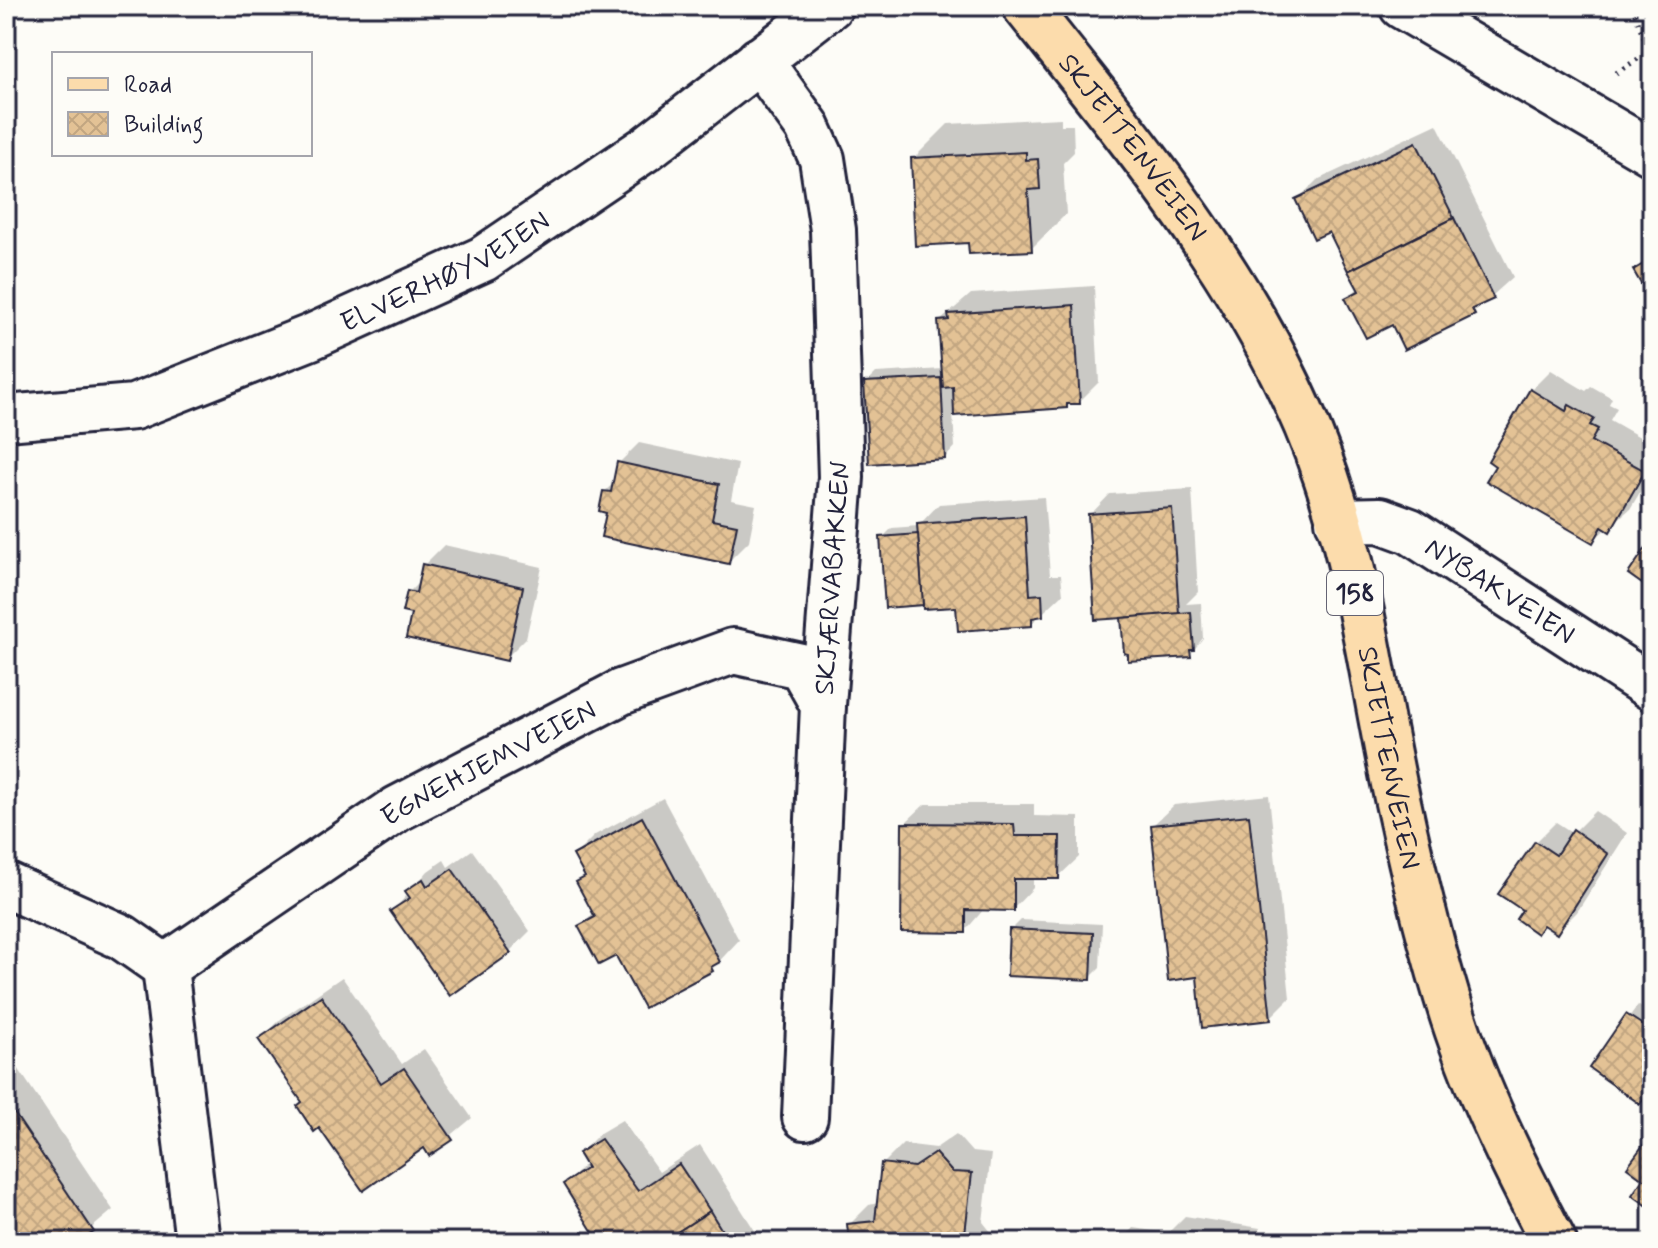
<svg xmlns="http://www.w3.org/2000/svg" width="1658" height="1248" viewBox="0 0 1658 1248" font-family="Mynerve,sans-serif">
<style>
.shadow{fill:#0003}
.building{fill:url(#building-cross-hatch);stroke:#22223b;stroke-width:2}
.lines{fill:none;stroke-linecap:round;stroke-linejoin:round}
.minor-casing{stroke:#22223b;stroke-width:50}
.major-casing{stroke:#22223b;stroke-width:50}
.path{stroke:#22223b;stroke-width:5;stroke-dasharray:2 6;stroke-linecap:butt}
.minor{stroke:#fdfcf7;stroke-width:44}
.major{stroke:#fcdcac;stroke-width:44}
.labels{text-anchor:middle;stroke-width:6;stroke-linejoin:round;paint-order:stroke}
.shield{fill:#fdfcf7;stroke:#646373;stroke-width:2}
.shield-label{font-size:26px;font-weight:bold;fill:#22223b}
.street-label{font-size:28px;fill:#22223b;stroke:#fdfcf7}
</style>
<defs>
<pattern id="building-cross-hatch" width="8" height="8" patternUnits="userSpaceOnUse" patternTransform="scale(2)"><rect width="8" height="8" fill="#e3c295"/><path d="M0 0l8 8M0 8l8-8" fill="none" stroke="#c2a681"/></pattern>
</defs>
<rect width="100%" height="100%" fill="#fdfcf7"/>
<filter id="ink" filterUnits="userSpaceOnUse"><feTurbulence type="fractalNoise" baseFrequency=".0125" numOctaves="2"/><feDisplacementMap in="SourceGraphic" scale="16" xChannelSelector="R" yChannelSelector="G"/><feConvolveMatrix kernelMatrix="1 2 1 2 8 2 1 2 1" color-interpolation-filters="sRGB"/></filter>
<g filter="url(#ink)">
<g class="shadow">
<polygon points="1061,118 1061,125 1073,125 1074,152 1063,163 1066,214 1031,249 970,241 913,159 948,124"/>
<polygon points="1437,124 1513,277 1473,313 1392,323 1348,298 1359,287 1330,229 1297,200 1317,180"/>
<polygon points="1094,286 1099,382 1079,402 1066,406 953,414 955,447 945,458 866,383 876,373 943,369 940,321 971,294"/>
<polygon points="1551,370 1586,391 1591,386 1612,398 1609,404 1617,408 1610,420 1652,444 1652,472 1630,509 1593,540 1531,390"/>
<polygon points="639,443 738,464 731,500 756,505 749,541 728,562 609,511 604,492 615,482 619,463"/>
<polygon points="1192,489 1198,592 1186,604 1201,603 1203,638 1190,655 1124,619 1090,515 1110,494"/>
<polygon points="1044,497 1050,575 1061,575 1063,594 1031,624 958,605 882,538 892,528 918,526 939,504"/>
<polygon points="444,545 542,567 526,638 506,658 409,592 421,580 424,565"/>
<polygon points="1269,795 1290,998 1270,1018 1199,975 1153,825 1174,805"/>
<polygon points="663,798 739,940 712,969 617,953 580,927 595,912 579,882 586,875 575,855 595,835"/>
<polygon points="925,804 1034,804 1034,816 1079,817 1079,857 1058,877 1033,877 1033,888 1013,909 985,908 965,931 904,824"/>
<polygon points="1595,811 1627,833 1577,912 1557,932 1545,923 1537,931 1525,910 1536,842 1556,822 1573,833"/>
<polygon points="472,850 530,931 510,951 450,994 393,911 428,871 444,860 448,867"/>
<polygon points="1021,920 1102,924 1100,968 1090,978 1011,930"/>
<polygon points="342,977 402,1064 424,1049 472,1118 430,1153 425,1145 303,1102 261,1039 281,1019"/>
<polygon points="1638,1005 1652,1015 1652,1088 1640,1101 1591,1068"/>
<polygon points="12,1059 113,1210 75,1242 14,1242 6,1231 6,1063"/>
<polygon points="622,1120 659,1172 700,1145 759,1237 755,1242 602,1242 565,1185 586,1163 580,1153 600,1133"/>
<polygon points="956,1134 972,1152 991,1154 983,1222 999,1242 851,1242 849,1225 869,1205 878,1203 883,1164 903,1144 936,1148"/>
<polygon points="1185,1216 1260,1228 1257,1242 1119,1242 1133,1228 1168,1233"/>
</g>
<g class="building">
<polygon points="1416,142 1454,218 1348,271 1329,232 1314,239 1295,199"/>
<polygon points="1026,152 1026,160 1038,159 1040,189 1028,190 1032,251 969,254 968,243 915,246 911,158"/>
<polygon points="1454,218 1494,299 1472,309 1475,315 1404,350 1392,325 1366,338 1345,298 1359,291 1348,271"/>
<polygon points="1652,259 1652,300 1651,301 1633,270"/>
<polygon points="1074,305 1080,404 1067,404 1067,408 954,416 953,387 943,388 938,321 949,320 948,314"/>
<polygon points="941,378 945,459 869,464 864,382"/>
<polygon points="1530,389 1566,411 1569,405 1594,419 1590,425 1598,429 1591,441 1645,471 1610,532 1602,527 1593,543 1486,481 1495,466 1488,461"/>
<polygon points="617,462 719,484 712,520 737,525 729,564 601,537 606,513 599,511 603,491 611,492"/>
<polygon points="1172,508 1179,614 1095,620 1088,514"/>
<polygon points="1025,516 1030,595 1042,594 1043,616 1032,618 1032,626 958,631 956,607 923,609 917,524"/>
<polygon points="918,534 923,605 885,608 880,537"/>
<polygon points="1652,539 1652,591 1628,574"/>
<polygon points="422,564 523,587 507,661 406,638 411,614 402,612 407,591 416,593"/>
<polygon points="1191,612 1194,650 1190,650 1191,657 1128,661 1128,654 1124,653 1121,618"/>
<polygon points="1249,815 1271,1020 1202,1028 1197,977 1168,981 1151,825"/>
<polygon points="642,817 720,962 711,967 713,971 644,1008 616,956 599,965 578,926 595,917 576,882 585,877 573,855"/>
<polygon points="902,823 1014,824 1015,836 1060,836 1059,879 1014,879 1014,911 966,910 966,933 901,932"/>
<polygon points="1573,829 1608,854 1557,934 1543,925 1537,934 1516,919 1522,910 1498,894 1535,841 1556,855"/>
<polygon points="452,869 511,953 450,996 390,911 410,898 405,891 423,879 427,886"/>
<polygon points="1009,929 1093,933 1091,980 1007,976"/>
<polygon points="321,996 381,1083 404,1068 453,1140 429,1156 424,1148 363,1191 319,1128 314,1132 297,1106 302,1102 258,1039"/>
<polygon points="1626,1014 1652,1031 1652,1087 1640,1104 1589,1068"/>
<polygon points="6,1101 94,1232 78,1242 11,1242 6,1234"/>
<polygon points="1652,1133 1652,1209 1632,1195 1643,1179 1627,1167"/>
<polygon points="601,1139 638,1191 679,1164 710,1211 662,1242 599,1242 563,1184 587,1168 578,1153"/>
<polygon points="935,1153 952,1172 972,1173 964,1242 849,1242 847,1224 875,1221 881,1163 914,1167"/>
<polygon points="710,1211 729,1242 662,1242"/>
</g>
<g class="lines">
<defs>
<g id="minor">
<polyline points="1402,6 1652,153"/>
<polyline points="759,60 807,126 822,159 833,230 841,477 823,705 805,1117"/>
<path id="s1" d="M6,418L134,407L311,337L483,259L647,148L830,6"/>
<path id="s2" d="M1338,521L1380,520L1410,531L1652,688"/>
<polyline points="6,885 122,937 165,967"/>
<path id="s3" d="M198,1242L165,967L397,809L621,692L733,651L801,666L823,705"/>
</g>
<g id="major">
<path id="s4" d="M1025,6C1140,151 1266,299 1326,477C1361,580 1374,692 1397,798C1413,872 1430,945 1453,1017C1478,1094 1516,1170 1554,1242"/>
</g>
</defs>
<use href="#minor" class="minor-casing"/>
<use href="#major" class="major-casing"/>
<g class="path">
<polyline points="1632,6 1649,51"/>
<polyline points="1616,73 1652,50"/>
</g>
<use href="#minor" class="minor"/>
<use href="#major" class="major"/>
</g>
</g>
<g class="labels">
<rect class="shield" x="1327" y="571" width="56" height="44" rx="6"/>
<g class="shield-label">
<text x="1355" y="602">158</text>
</g>
<g class="street-label">
<text dy="10" stroke="none"><textPath href="#s4" startOffset="178">SKJETTENVEIEN</textPath></text>
<text dy="10" stroke="none"><textPath href="#s1" startOffset="468">ELVERHØYVEIEN</textPath></text>
<text transform="translate(831 578) rotate(-86)" y="10">SKJÆRVABAKKEN</text>
<text dy="10" stroke="none"><textPath href="#s2" startOffset="182">NYBAKVEIEN</textPath></text>
<text dy="10" stroke="none"><textPath href="#s4" startOffset="850">SKJETTENVEIEN</textPath></text>
<text dy="10" stroke="none"><textPath href="#s3" startOffset="660">EGNEHJEMVEIEN</textPath></text>
</g>
</g>
<rect width="1658" height="1248" fill="none" stroke="#fdfcf7" stroke-width="32"/>
<rect x="16" y="16" width="1626" height="1216" fill="none" stroke="#22223b" stroke-width="3" filter="url(#ink)"/>
<rect x="52" y="52" width="260" height="104" fill="#fdfcf7" stroke="#a5a5ac" stroke-width="2"/>
<rect x="68" y="78" width="40" height="12" fill="#fcdcac" stroke="#a5a5ac" stroke-width="2"/>
<text x="124" y="92" font-size="24" fill="#22223b">Road</text>
<rect x="68" y="112" width="40" height="24" fill="url(#building-cross-hatch)" stroke="#a5a5ac" stroke-width="2"/>
<text x="124" y="132" font-size="24" fill="#22223b">Building</text>
</svg>
